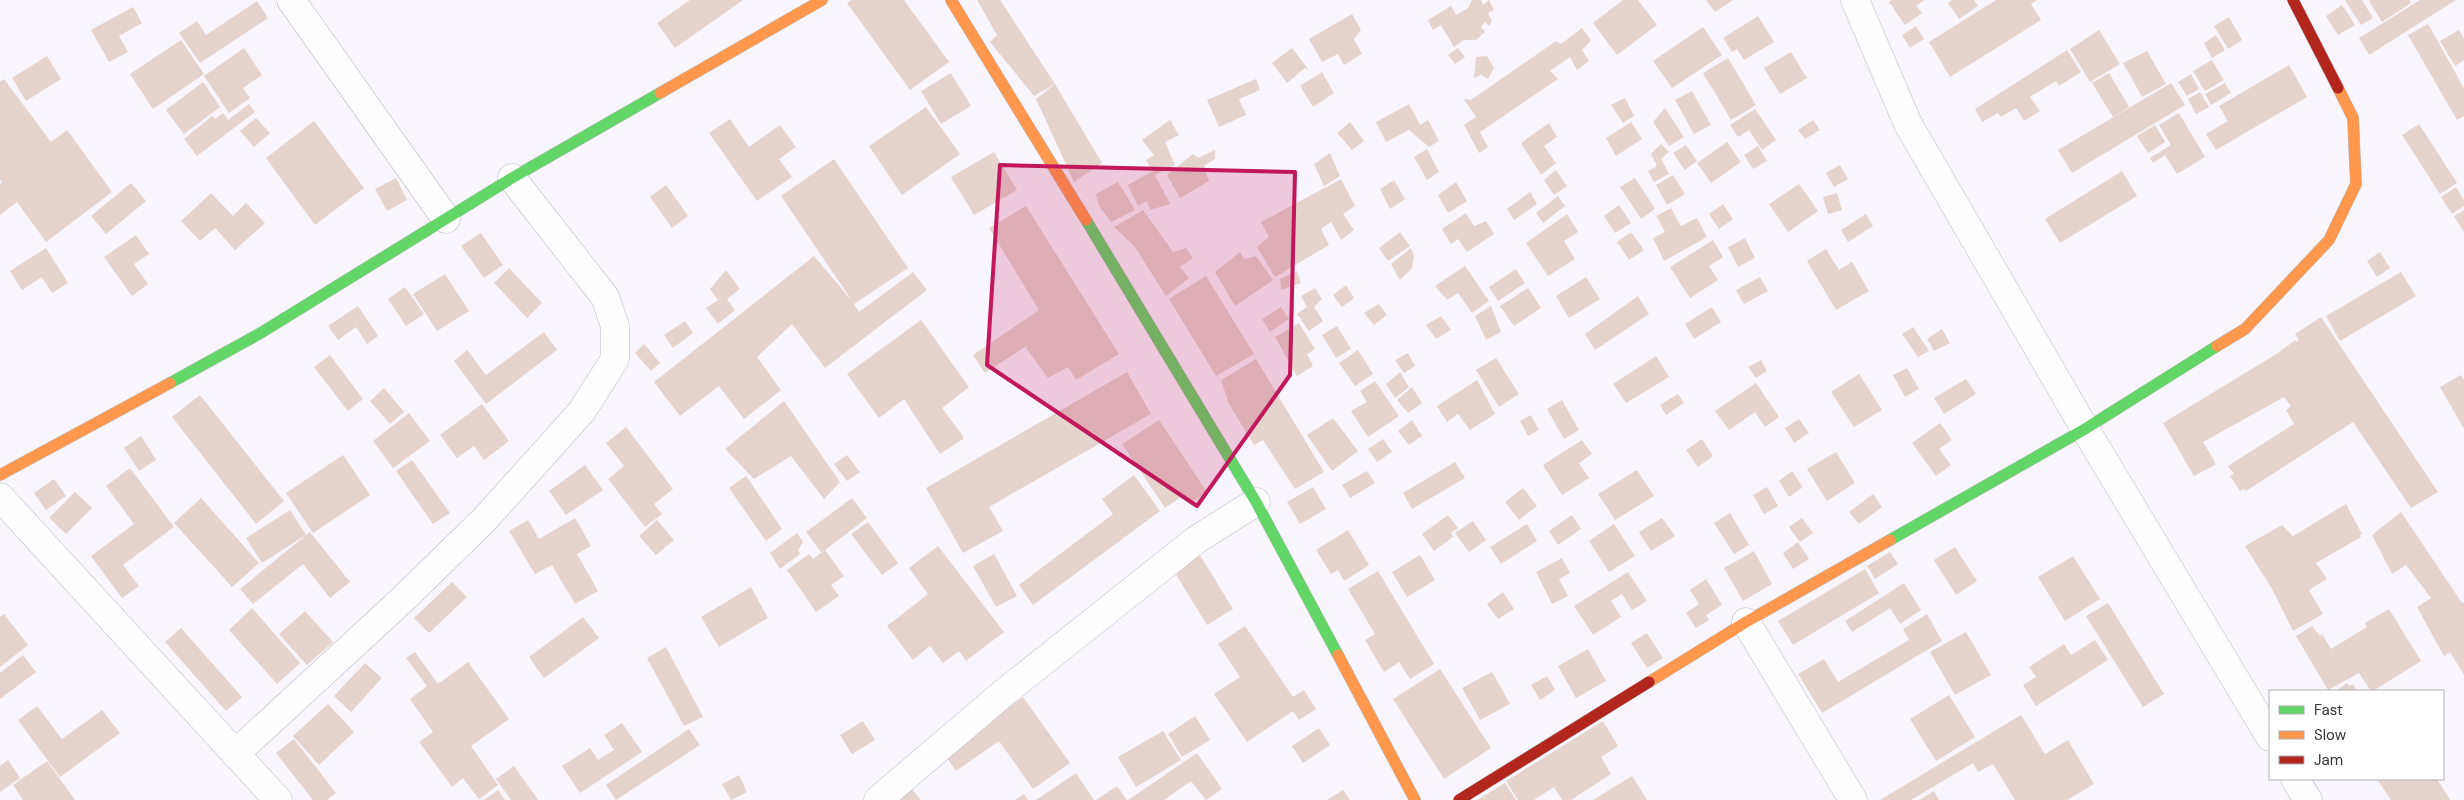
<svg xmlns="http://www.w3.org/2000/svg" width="2464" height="800" viewBox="0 0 2464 800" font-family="'DM Sans',sans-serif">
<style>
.building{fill:#e4d4cd}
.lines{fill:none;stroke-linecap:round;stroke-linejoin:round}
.street-casing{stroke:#bdbbc1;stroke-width:29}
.fast-casing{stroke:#bdbbc1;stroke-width:12}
.slow-casing{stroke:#bdbbc1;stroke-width:12}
.jam-casing{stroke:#bdbbc1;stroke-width:12}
.street{stroke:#fefeff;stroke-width:28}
.fast{stroke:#63d668;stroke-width:11}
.slow{stroke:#ff974d;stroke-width:11}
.jam{stroke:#b3261e;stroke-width:11}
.marked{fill:#c2185b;fill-opacity:0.2;stroke:#c2185b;stroke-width:4;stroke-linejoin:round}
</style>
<rect width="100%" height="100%" fill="#f8f6fc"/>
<g class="building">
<polygon points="690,0 743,0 675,48 657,23"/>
<polygon points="852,0 904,0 949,62 910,90 847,3"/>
<polygon points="977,0 1000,0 1055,84 1034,96 990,42 997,35"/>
<polygon points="1472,0 1481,0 1483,5 1489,0 1494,10 1488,13 1492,21 1489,26 1485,22 1481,27 1485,32 1476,40 1464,40 1454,47 1441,25 1433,30 1428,20 1451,6 1456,15 1468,8"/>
<polygon points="1623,0 1638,0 1657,25 1617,55 1593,23"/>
<polygon points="1706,0 1733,0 1715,12"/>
<polygon points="1892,0 1924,0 1916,6 1922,13 1905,25 1889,2"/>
<polygon points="1952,0 1974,0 1978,6 1959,19 1948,3"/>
<polygon points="1996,0 2037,0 2031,4 2041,20 1950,77 1929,42"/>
<polygon points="2345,0 2362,0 2373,18 2361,25"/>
<polygon points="2371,0 2409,0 2411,3 2382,22 2369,1"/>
<polygon points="2420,0 2456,0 2369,55 2359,38"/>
<polygon points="257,1 268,18 200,63 179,33 197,21 206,35"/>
<polygon points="2342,5 2355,25 2338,35 2326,16"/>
<polygon points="133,7 142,23 119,36 128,52 109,62 91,30"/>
<polygon points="1352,14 1361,30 1354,39 1362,54 1344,65 1338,54 1322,62 1309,39"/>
<polygon points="1758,16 1774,42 1744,60 1737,49 1732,52 1723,38"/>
<polygon points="2229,17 2242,40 2228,49 2214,26"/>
<polygon points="2428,24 2464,88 2464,116 2457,120 2408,35"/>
<polygon points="1916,26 1924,39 1910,48 1902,35"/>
<polygon points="1703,27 1722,55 1672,88 1653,61"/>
<polygon points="1582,28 1591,40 1582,50 1589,61 1577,70 1570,57 1550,71 1558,79 1480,132 1488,147 1479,153 1464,125 1476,117 1464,99 1471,100 1556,41 1561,44"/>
<polygon points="2099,30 2120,64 2090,82 2070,49"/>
<polygon points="2459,30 2464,39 2464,60 2455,66 2440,41"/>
<polygon points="2216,35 2225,50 2212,58 2204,43"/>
<polygon points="181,40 204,74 153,109 130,74"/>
<polygon points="244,48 262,75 243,88 250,98 229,113 204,76"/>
<polygon points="1292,48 1309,70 1305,68 1287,83 1272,63"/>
<polygon points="1458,48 1465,57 1455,64 1448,55"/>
<polygon points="2067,50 2081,72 2059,86 2056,81 2030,97 2040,111 2024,121 2016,108 2001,117 1998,113 1982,122 1975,109"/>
<polygon points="2147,51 2166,84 2142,97 2123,63"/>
<polygon points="1791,52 1807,78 1780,94 1764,68"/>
<polygon points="47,56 61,79 26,101 12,78"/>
<polygon points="1487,56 1494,68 1488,79 1481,75 1474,78 1476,57"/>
<polygon points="1728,58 1756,105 1731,120 1703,73"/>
<polygon points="2212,60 2224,80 2205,91 2193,71"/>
<polygon points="2289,65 2307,97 2216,150 2206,134 2228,121 2219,106"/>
<polygon points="1322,72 1334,93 1313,107 1300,86"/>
<polygon points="951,73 971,106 941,124 921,91"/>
<polygon points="2109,73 2129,107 2113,117 2092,83"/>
<polygon points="2191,74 2199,89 2187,96 2178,82"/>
<polygon points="4,79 51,142 67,130 112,192 46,242 17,202 0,215 0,184 2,182 0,180 0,82"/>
<polygon points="1256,79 1260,90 1239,99 1246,115 1219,127 1207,100"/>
<polygon points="203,82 220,107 184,134 166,110"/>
<polygon points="2171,83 2185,105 2072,173 2058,150"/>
<polygon points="2225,83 2231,93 2211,105 2205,94"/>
<polygon points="1055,84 1102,163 1074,182 1036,99"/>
<polygon points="1692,91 1711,125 1694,134 1675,100"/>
<polygon points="2200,92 2209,107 2196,114 2188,99"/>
<polygon points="1625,98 1634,116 1623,123 1611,105"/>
<polygon points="249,104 255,112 197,156 184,139 212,116 215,119 223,113 228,120"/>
<polygon points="1409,104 1420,125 1428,120 1439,141 1429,147 1409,130 1386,142 1376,122"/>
<polygon points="926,107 960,154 902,195 869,146"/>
<polygon points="1665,108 1684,137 1669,146 1653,122"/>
<polygon points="1755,109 1776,140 1762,150 1749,130 1738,137 1730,125"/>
<polygon points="2179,113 2205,157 2177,174 2165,155 2153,163 2150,158 2171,145 2159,125"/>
<polygon points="256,118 270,133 254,147 240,131"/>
<polygon points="730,119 749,147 780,125 796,147 779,159 792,177 757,201 709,133"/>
<polygon points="1170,120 1179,135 1165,142 1175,165 1155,175 1170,204 1150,210 1147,201 1138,206 1128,185 1153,171 1146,160 1154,155 1142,140"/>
<polygon points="1813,120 1820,130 1805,139 1798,130"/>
<polygon points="314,121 364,188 315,225 266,158"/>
<polygon points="1350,122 1364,141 1352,150 1337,133"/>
<polygon points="1631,122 1642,139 1616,156 1606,138"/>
<polygon points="1549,123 1557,137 1544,146 1556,163 1541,175 1521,143"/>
<polygon points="2419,124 2457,183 2440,194 2402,135"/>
<polygon points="2155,125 2165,142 2148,153 2137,136"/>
<polygon points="1727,142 1741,162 1711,183 1697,163"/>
<polygon points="1661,144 1669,152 1661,159 1669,174 1654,182 1648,171 1657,166 1651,154"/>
<polygon points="1686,145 1697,161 1685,170 1673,153"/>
<polygon points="1758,146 1767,161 1753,169 1744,155"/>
<polygon points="1427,149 1439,172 1427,180 1414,157"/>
<polygon points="1215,150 1215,159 1204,166 1209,181 1180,198 1167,175 1193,154 1198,158"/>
<polygon points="994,152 1017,190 974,215 951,177"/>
<polygon points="1330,153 1340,176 1324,186 1314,164"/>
<polygon points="834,159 908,268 854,304 859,312 913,272 927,290 825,368 792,324 757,357 781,390 744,419 719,386 680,416 654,382 814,256 853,302 781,196"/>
<polygon points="1840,165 1848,179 1834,187 1826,173"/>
<polygon points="1556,170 1567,186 1554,195 1544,180"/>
<polygon points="2122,171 2137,196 2060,243 2045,219"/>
<polygon points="1673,175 1685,194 1667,205 1656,185"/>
<polygon points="396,178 407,200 387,211 375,189"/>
<polygon points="1635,178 1655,209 1641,219 1620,187"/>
<polygon points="1341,179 1355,206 1343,214 1354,230 1341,240 1331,222 1321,229 1329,245 1275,277 1257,247 1269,237 1261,222"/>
<polygon points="1394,180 1405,199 1390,209 1380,189"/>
<polygon points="1118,182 1135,210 1111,222 1099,206 1096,194"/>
<polygon points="1456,182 1467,201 1448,213 1438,195"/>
<polygon points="131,183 146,201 106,234 91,216"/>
<polygon points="1799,184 1818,211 1788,232 1769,204"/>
<polygon points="666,185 688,216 672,228 650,197"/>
<polygon points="2456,187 2464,200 2464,206 2452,214 2441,197"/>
<polygon points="1530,192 1537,204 1514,220 1507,209"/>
<polygon points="211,193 233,216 246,203 265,223 235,250 215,228 200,241 181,221"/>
<polygon points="1837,193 1842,210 1828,214 1823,197"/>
<polygon points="1558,196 1565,206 1543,223 1536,213"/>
<polygon points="1723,204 1733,219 1719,229 1709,214"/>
<polygon points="1619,205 1631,223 1615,233 1604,216"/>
<polygon points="1026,206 1119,354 1076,380 1068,367 1048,378 1026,348 1028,345 985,373 973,355 1039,310 989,228"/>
<polygon points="1671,208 1681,226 1697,218 1707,237 1664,261 1653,238 1665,232 1656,216"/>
<polygon points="1143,210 1173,252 1186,248 1193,258 1180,267 1189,278 1166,296 1135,247 1114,227"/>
<polygon points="2464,210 2464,232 2454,216"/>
<polygon points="1466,213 1474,226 1486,221 1494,234 1467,252 1458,239 1451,244 1442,229"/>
<polygon points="1567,214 1578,232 1564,241 1575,259 1548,276 1526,243"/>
<polygon points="1866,214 1873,226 1848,242 1841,230"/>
<polygon points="1400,232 1410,246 1388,261 1379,248"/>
<polygon points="1631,232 1644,250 1629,260 1617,242"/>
<polygon points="481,233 503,265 484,278 461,246"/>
<polygon points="136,235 149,254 134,264 148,284 132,296 104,257"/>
<polygon points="1745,238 1755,258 1738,267 1728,247"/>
<polygon points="1713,240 1723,257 1709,266 1718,280 1690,298 1670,267"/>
<polygon points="46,248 68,283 52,293 42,277 22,290 10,271"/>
<polygon points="1411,248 1414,256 1412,268 1400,280 1391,264"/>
<polygon points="1826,249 1839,270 1852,262 1869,291 1836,310 1807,261"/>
<polygon points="1240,252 1244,259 1256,256 1273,280 1235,306 1215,272"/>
<polygon points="2380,252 2390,268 2377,277 2367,261"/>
<polygon points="1465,266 1489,301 1472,313 1458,293 1447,300 1435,286"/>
<polygon points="509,268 542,303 527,318 494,283"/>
<polygon points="1516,269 1525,283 1498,301 1489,287"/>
<polygon points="726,270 740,289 727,299 735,310 718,324 706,308 718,300 710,289"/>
<polygon points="1297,271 1301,283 1281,290 1280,279"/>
<polygon points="2401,272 2416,296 2340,341 2326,316"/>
<polygon points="445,274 469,311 437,331 413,294"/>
<polygon points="1206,276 1254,354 1216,376 1169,299"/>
<polygon points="1586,277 1600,299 1569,318 1556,296"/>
<polygon points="1760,277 1768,291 1744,304 1736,290"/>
<polygon points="1346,285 1354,298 1342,307 1333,295"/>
<polygon points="405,287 424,314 406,326 388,299"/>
<polygon points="1315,288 1322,299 1314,307 1323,321 1309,331 1297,314 1307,307 1301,296"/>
<polygon points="1528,288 1541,308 1514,326 1500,306"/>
<polygon points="1638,296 1649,314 1595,350 1585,334"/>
<polygon points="1379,304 1387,315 1374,325 1364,313"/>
<polygon points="358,306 378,336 367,344 356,327 338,340 328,326"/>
<polygon points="1491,306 1501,332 1486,340 1475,316"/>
<polygon points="1281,307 1289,319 1270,332 1262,319"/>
<polygon points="1712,307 1721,322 1694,339 1685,324"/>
<polygon points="1441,316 1451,330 1436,339 1426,325"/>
<polygon points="2321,317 2438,492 2411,508 2353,422 2246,491 2244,489 2240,491 2230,476 2234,474 2228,466 2294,424 2286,410 2291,406 2284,397 2203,442 2214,460 2215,465 2194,476 2163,423 2278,353 2295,340 2296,342 2299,340 2295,334"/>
<polygon points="921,320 969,387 942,408 963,436 963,439 940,454 904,399 879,418 847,374"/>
<polygon points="685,321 693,333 673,348 664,335"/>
<polygon points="1299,323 1315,349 1307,354 1313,366 1297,376 1275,337"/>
<polygon points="1337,326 1351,349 1336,358 1322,335"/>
<polygon points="1913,327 1929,351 1918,357 1902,334"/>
<polygon points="1942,329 1950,343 1934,351 1927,339"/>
<polygon points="544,332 557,350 486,404 454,361 467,350 486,375"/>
<polygon points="644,344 660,363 651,371 635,353"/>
<polygon points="1358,350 1373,374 1355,386 1339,363"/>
<polygon points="1408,353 1415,366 1404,373 1395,360"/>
<polygon points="330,355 363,399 348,411 314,367"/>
<polygon points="1656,356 1669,377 1626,403 1613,384"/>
<polygon points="1496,358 1519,394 1499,407 1476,370"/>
<polygon points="1256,359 1324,472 1295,489 1263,440 1254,445 1229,404 1221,380"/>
<polygon points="1761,360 1767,371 1756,378 1748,367"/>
<polygon points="1907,368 1919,389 1905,397 1893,375"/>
<polygon points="1127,372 1151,414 989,507 1003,531 963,553 926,488"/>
<polygon points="1400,372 1409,387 1395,398 1386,384"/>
<polygon points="1859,374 1882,410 1854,427 1831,392"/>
<polygon points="2461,375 2464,380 2464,429 2440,387"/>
<polygon points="1966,379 1976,394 1944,414 1934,398"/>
<polygon points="1477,380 1495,414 1470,430 1458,414 1447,422 1437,406"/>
<polygon points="1375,381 1399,416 1368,437 1351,411 1367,402 1360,391"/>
<polygon points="1756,383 1779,417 1765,427 1755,412 1729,430 1715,411"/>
<polygon points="1412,387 1422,403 1408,413 1397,400"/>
<polygon points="384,388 404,412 390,424 370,401"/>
<polygon points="1678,394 1684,403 1666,415 1660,405"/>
<polygon points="200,395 284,501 256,524 172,417"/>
<polygon points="1562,400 1579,430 1564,439 1547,409"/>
<polygon points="784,401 840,482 824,499 791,456 754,479 725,449"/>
<polygon points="482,404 509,441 484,460 474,446 457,458 440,435"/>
<polygon points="409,413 430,441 393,468 373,441"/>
<polygon points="1531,415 1539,430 1528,436 1520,421"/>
<polygon points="1333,418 1358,451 1332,471 1307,435"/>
<polygon points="1799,419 1809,433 1794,443 1785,428"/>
<polygon points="1159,420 1207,492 1189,504 1184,495 1165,508 1122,444"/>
<polygon points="1412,420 1422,436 1409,445 1398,431"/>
<polygon points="1940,423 1952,440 1939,449 1951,465 1936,476 1912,443"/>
<polygon points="626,427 673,489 654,504 662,514 645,527 608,479 624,466 606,443"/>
<polygon points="141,436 156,460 139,471 124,448"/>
<polygon points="1383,439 1392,452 1377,462 1368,449"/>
<polygon points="1702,439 1713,456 1698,467 1686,450"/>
<polygon points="1582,440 1592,454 1579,463 1589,478 1562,495 1543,465"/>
<polygon points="1836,452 1855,483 1827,501 1807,469"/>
<polygon points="343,455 370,495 313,533 286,493"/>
<polygon points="847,455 860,472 847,481 834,464"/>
<polygon points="412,460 450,513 433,524 396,471"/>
<polygon points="1455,462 1465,478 1412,509 1403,493"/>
<polygon points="585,465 603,490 566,515 549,491"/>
<polygon points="130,468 174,527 123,565 139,586 122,598 91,556 134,524 106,486"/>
<polygon points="1637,470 1654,496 1615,520 1598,494"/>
<polygon points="1367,471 1375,483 1350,498 1342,485"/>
<polygon points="1792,471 1803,487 1789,497 1779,481"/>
<polygon points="1134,475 1160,511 1033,605 1019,585 1113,514 1102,499"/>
<polygon points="746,476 782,529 766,541 729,488"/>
<polygon points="54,479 66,496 46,510 34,493"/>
<polygon points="1313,487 1326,509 1300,524 1287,502"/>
<polygon points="1767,487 1778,506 1764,514 1753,495"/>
<polygon points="1523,488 1537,506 1519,520 1505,502"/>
<polygon points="75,492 92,508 66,534 49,518"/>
<polygon points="1873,494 1882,507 1859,524 1849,512"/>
<polygon points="201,498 259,563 232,587 174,523"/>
<polygon points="852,498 867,518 825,550 844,576 831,585 839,596 816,612 787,570 809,554 813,559 825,550 821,552 806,532"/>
<polygon points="2346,504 2362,534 2360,535 2361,537 2316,563 2327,579 2309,590 2323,614 2293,631 2272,589 2245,546 2282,525 2293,536"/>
<polygon points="290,510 306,535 262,563 246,538"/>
<polygon points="2401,512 2462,603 2464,602 2464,675 2450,652 2444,656 2417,607 2431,598 2406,565 2392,574 2372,535"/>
<polygon points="1730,513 1749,545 1734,554 1714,523"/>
<polygon points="1448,515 1458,528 1451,533 1453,537 1434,551 1422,534"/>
<polygon points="1572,515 1581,529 1558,545 1549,531"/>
<polygon points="575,518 591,546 577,554 598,591 575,604 552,565 535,574 509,531 528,520 539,539"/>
<polygon points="1662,518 1675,536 1651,551 1639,532"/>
<polygon points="1802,518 1813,533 1800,542 1789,527"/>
<polygon points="657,520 674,540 656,555 639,536"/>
<polygon points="1473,521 1486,540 1469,552 1455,533"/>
<polygon points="868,522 898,563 882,575 851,534"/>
<polygon points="1527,524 1537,541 1501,564 1490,547"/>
<polygon points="1614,524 1635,556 1609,572 1589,541"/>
<polygon points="1348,530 1369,565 1344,581 1338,570 1331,574 1316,550"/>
<polygon points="310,532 350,582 330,598 303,564 253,604 240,589"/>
<polygon points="797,533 803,542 798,550 800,554 780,569 770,553"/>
<polygon points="1798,542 1809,559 1793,569 1783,553"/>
<polygon points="938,546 1004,632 966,661 959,651 943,663 930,646 913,660 887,626 928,594 909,568"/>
<polygon points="1955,547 1977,581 1956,595 1934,560"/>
<polygon points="1754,551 1772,584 1743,601 1724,568"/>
<polygon points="1198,552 1233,609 1207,625 1172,568"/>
<polygon points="1890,552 1898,564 1875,579 1867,566"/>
<polygon points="994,554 1017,596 996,607 973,566"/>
<polygon points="1420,555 1435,580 1407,597 1392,572"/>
<polygon points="2073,556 2100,599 2065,621 2038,577"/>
<polygon points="1562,558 1570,573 1559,579 1568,596 1552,604 1536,572"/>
<polygon points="1865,569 1879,593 1793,645 1778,621"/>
<polygon points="1378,571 1434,664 1410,679 1399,662 1384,672 1365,640 1375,634 1348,589"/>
<polygon points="1628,572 1647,601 1632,610 1622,594 1611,601 1621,617 1593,635 1574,606"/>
<polygon points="1706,579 1722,605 1706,615 1709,620 1696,628 1686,613 1699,604 1690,590"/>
<polygon points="452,582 467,597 429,633 414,618"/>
<polygon points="1904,583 1921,610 1900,624 1890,608 1852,632 1845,621"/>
<polygon points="751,587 768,618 719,647 701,617"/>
<polygon points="1503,592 1514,609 1498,619 1487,604"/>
<polygon points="2108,603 2164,694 2143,707 2086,616"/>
<polygon points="252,608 300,663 277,684 229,630"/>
<polygon points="2389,609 2421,661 2373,691 2371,691 2359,673 2328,690 2296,636 2312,626 2320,636 2322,634 2331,649 2367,627 2365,623"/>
<polygon points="305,611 333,642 307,665 279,634"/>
<polygon points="4,614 28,645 0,667 0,617"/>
<polygon points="1927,614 1942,641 1822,713 1798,674 1824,659 1838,682 1909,640 1903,629"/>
<polygon points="583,617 599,638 544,678 529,657"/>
<polygon points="1245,626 1293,697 1304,690 1316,709 1299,720 1293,711 1247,742 1214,694 1240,677 1218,644"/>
<polygon points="181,628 242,697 226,711 165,642"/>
<polygon points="1966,632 1991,675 1955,695 1930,652"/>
<polygon points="1647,633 1663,658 1647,668 1631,643"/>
<polygon points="2095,640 2108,660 2036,706 2023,685 2036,677 2029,667 2064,644 2071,655"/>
<polygon points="666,647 703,717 684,726 647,658"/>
<polygon points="1588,649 1606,681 1576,698 1558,666"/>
<polygon points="415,652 438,684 468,662 509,719 471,746 498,785 479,799 463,778 452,787 419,742 433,732 410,699 427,686 406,658"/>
<polygon points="23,655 36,672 0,699 0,673"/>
<polygon points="365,663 382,678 351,712 334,696"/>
<polygon points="1440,669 1491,748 1444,779 1393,699"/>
<polygon points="1492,672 1510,704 1480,720 1462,688"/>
<polygon points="1547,676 1555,690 1540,700 1531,685"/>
<polygon points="2347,683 2349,686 2353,684 2357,691 2336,691"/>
<polygon points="1949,695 1975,737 1936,761 1910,719"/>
<polygon points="1023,697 1070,763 1033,789 999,741 956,771 944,754"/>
<polygon points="328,704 354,732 319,765 293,736"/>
<polygon points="37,706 62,739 102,710 120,733 60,777 18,720"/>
<polygon points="2021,715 2045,754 2068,740 2094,784 2067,800 2015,800 1993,764 1978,772 1973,763 1911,800 1880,800"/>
<polygon points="1195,716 1210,740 1182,757 1168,734"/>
<polygon points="863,721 875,740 852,754 840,735"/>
<polygon points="1603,721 1618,746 1601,757 1611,774 1571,800 1562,800 1554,787 1534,800 1518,800 1506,781"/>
<polygon points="622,723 642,752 580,793 562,766 590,748 598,760 614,750 604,735"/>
<polygon points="1319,728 1330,745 1303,763 1292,746"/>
<polygon points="689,729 700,745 616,800 606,785"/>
<polygon points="1163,731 1181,760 1136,787 1118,757"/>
<polygon points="294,739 336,793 327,800 313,800 276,753"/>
<polygon points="1197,753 1222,789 1206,800 1191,781 1164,800 1128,800"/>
<polygon points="8,760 20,778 0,792 0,766"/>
<polygon points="47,761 75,800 23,800 13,785"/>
<polygon points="514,766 538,800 511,800 496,779"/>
<polygon points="1076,773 1094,800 1036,800"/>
<polygon points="739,775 747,792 731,800 722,784"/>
<polygon points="1632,776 1647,800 1593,800"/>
<polygon points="2377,779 2437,779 2450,800 2391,800"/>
<polygon points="906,782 921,800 883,800"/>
<polygon points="1505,783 1516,800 1477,800"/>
<polygon points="1117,786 1127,800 1096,800"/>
<polygon points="498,790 505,800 484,800"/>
<polygon points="1343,790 1350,800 1327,800"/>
<polygon points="1934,791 1939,800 1919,800"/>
<polygon points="1024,794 1028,800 1015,800"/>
</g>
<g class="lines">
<defs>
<g id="street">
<polyline points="291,0 446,219"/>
<polyline points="1855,0 1908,124 2085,429 2270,737"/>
<polyline points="0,497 278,800"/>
<polyline points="1746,622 1853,800"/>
<polyline points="235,754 402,600 485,519 582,411 615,359 615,326 605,297 512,178"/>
<polyline points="2295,779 2308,800"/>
<polyline points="878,800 1006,691 1196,540 1256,502"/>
</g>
<g id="fast">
<polyline points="1086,220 1256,502 1338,655"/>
<polyline points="170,383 259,334 512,178 660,93"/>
<polyline points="1890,540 2085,429 2217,346"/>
</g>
<g id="slow">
<polyline points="951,0 1086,220"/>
<polyline points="660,93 822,0"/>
<polyline points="2217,346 2245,329 2329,240 2356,184 2353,118 2338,88"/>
<polyline points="0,475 170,383"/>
<polyline points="1338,655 1415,800"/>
<polyline points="1649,682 1746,622 1890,540"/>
</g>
<g id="jam">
<polyline points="2293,0 2338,88"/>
<polyline points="1459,800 1649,682"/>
</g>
</defs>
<use href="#street" class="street-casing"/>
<use href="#fast" class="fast-casing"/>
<use href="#slow" class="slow-casing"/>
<use href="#jam" class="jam-casing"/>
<use href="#street" class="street"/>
<use href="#fast" class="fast"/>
<use href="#slow" class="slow"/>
<use href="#jam" class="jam"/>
</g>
<path class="marked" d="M1000,165L1295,172L1290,375L1197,506L987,365Z"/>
<rect x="2269" y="690" width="175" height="90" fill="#ffffff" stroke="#aeadb0"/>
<rect x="2279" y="706" width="25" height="8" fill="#63d668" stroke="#aeadb0"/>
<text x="2314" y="715" font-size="15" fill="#343139">Fast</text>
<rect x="2279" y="731" width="25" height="8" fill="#ff974d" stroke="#aeadb0"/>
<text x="2314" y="740" font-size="15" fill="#343139">Slow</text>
<rect x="2279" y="756" width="25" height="8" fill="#b3261e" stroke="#aeadb0"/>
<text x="2314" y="765" font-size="15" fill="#343139">Jam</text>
</svg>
